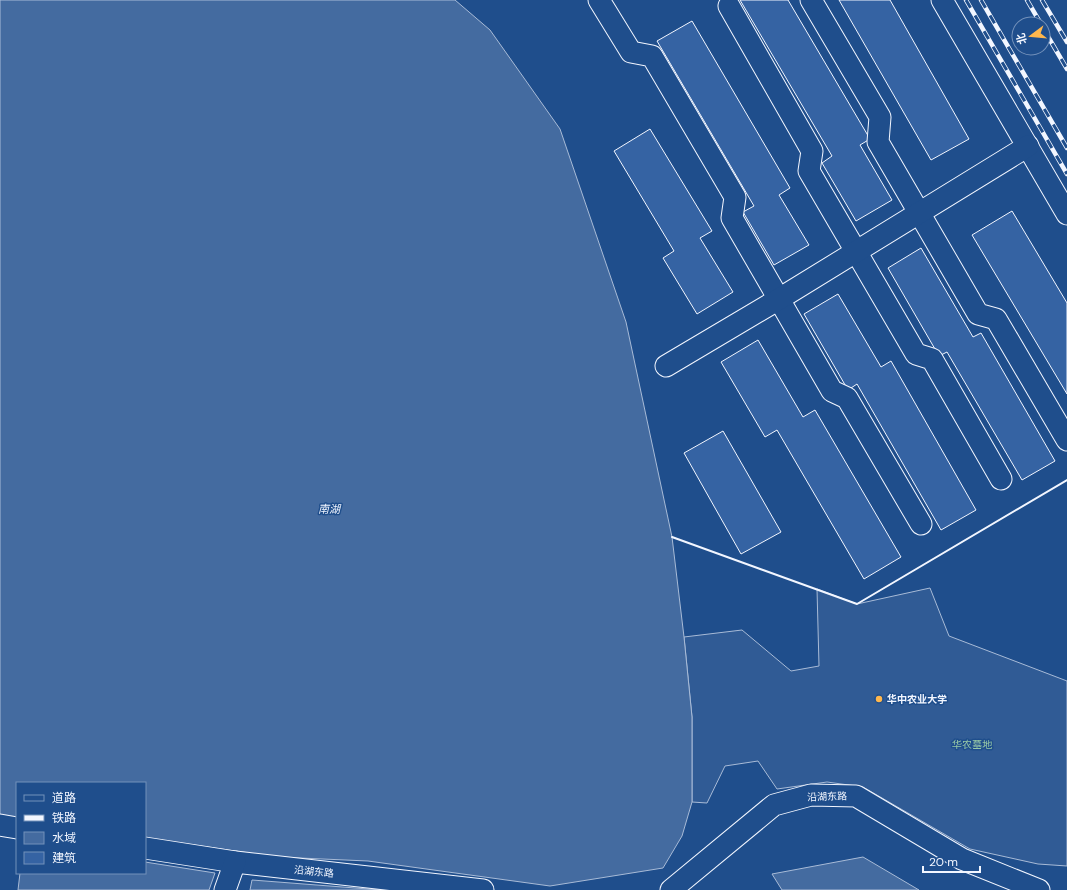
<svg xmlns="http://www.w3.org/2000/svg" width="1067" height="890" viewBox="0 0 1067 890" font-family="'DM Sans','Noto Sans SC',sans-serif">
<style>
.built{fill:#305b95;stroke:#a8bbd7}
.water{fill:#446ba0;stroke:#a8bbd7}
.building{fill:#3563a3;stroke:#f2f6ff}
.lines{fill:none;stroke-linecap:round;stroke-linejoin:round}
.minor-casing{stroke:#f2f6ff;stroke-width:23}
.minor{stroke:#1f4e8c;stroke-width:21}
.rail-casing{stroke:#f2f6ff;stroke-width:4.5}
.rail{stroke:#1f4e8c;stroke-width:3;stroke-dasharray:9;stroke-linecap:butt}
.wall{stroke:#f2f6ff;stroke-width:2}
.poi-dot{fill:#ffb74d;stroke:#1f4e8c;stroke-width:1.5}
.labels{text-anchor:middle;stroke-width:3;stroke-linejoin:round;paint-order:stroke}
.poi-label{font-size:10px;font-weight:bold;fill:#f2f6ff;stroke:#1f4e8c;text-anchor:start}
.park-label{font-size:10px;fill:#97c8a6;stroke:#1f4e8c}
.street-label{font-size:10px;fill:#f2f6ff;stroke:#1f4e8c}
.water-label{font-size:11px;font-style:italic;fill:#f2f6ff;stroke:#1f4e8c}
</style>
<rect width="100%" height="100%" fill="#1f4e8c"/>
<polygon class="built" points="930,588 949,636 1067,681 1067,866 1038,864 970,849 863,787 827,782 777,789 758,761 725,766 707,803 692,802 692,717 684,637 742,630 791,671 819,666 817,589 857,604"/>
<g class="water">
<polygon points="0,0 455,0 490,30 560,129 626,322 672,537 684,637 692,717 692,802 682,836 663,868 550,886 368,861 277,857 145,838 145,783 17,783 17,820 0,818"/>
<polygon points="863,857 919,890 782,890 772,874"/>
<polygon points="145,862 215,873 209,890 18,890 20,873 145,873"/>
<polygon points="252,880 381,890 250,890"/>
</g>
<g class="building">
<polygon points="740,0 788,0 870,139 860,145 892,200 856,221 822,163 832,156"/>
<polygon points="839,0 890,0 969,139 931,160"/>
<polygon points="692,21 790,188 779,195 809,245 774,265 743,212 754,206 657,41"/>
<polygon points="650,129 712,231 700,238 733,292 697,314 663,258 674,251 614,151"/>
<polygon points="1012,211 1067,303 1067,394 972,235"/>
<polygon points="921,248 973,337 981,333 1055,461 1022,480 947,352 939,356 888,268"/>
<polygon points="838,294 881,367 891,361 976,510 941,530 857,384 848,390 804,314"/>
<polygon points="758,340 803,417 815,410 901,557 864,579 777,430 765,437 721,362"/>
<polygon points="723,431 781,532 741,554 684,453"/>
</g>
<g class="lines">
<defs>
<g id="minor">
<polyline points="599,0 631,52 652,56 735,197 732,218 832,391 847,398 921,524"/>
<polyline points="811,0 880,117 878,142 978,314 996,319 1067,440"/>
<polyline points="942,0 1067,214"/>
<polyline points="729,6 812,151 809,171 916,354 932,359 1001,479"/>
<polyline points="666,366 779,299 1028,146"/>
<polyline points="0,825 17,828"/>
<polyline points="145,848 235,862 483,890"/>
<polyline points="225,890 235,862"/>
<polyline points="671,890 774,805 811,795 856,796 962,859 1039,890"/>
</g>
</defs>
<use href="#minor" class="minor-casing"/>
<use href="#minor" class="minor"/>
<defs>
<g id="rail">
<polyline points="966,0 1067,174"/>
<polyline points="981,0 1067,148"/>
<polyline points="1027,0 1041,24"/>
<polyline points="1042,0 1067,42"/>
<polyline points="1043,28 1067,69"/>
</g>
</defs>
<use href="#rail" class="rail-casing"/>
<use href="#rail" class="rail"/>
<polyline class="wall" points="672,537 857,604 1067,480"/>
</g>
<circle class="poi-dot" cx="879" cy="699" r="4"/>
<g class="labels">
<g class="poi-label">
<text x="887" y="703">华中农业大学</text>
</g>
<g class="park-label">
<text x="972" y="748">华农墓地</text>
</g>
<g class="street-label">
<text transform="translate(827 796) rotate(-2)" y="4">沿湖东路</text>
<text transform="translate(314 871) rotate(6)" y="4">沿湖东路</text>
</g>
<g class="water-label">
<text x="329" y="513">南湖</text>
</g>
</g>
<rect x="16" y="782" width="130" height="92" fill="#1f4e8c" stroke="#7391ba"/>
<rect x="24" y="795" width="20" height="6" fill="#1f4e8c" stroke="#7391ba"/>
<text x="52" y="802" font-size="12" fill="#f2f6ff">道路</text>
<rect x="24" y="815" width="20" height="6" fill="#f2f6ff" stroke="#7391ba"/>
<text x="52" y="822" font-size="12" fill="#f2f6ff">铁路</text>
<rect x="24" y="832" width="20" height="12" fill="#446ba0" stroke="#7391ba"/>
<text x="52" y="842" font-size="12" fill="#f2f6ff">水域</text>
<rect x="24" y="852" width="20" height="12" fill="#3563a3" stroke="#7391ba"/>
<text x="52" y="862" font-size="12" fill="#f2f6ff">建筑</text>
<g transform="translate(1031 36) rotate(254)"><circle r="19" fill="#1f4e8c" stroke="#7391ba"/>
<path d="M0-3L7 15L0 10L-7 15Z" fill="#ffb74d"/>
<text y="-6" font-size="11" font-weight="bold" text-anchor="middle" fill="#f2f6ff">北</text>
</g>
<path d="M923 866v6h57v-6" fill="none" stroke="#f2f6ff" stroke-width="2"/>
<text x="929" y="866" font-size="12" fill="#f2f6ff" stroke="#1f4e8c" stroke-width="3" paint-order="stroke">20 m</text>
</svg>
